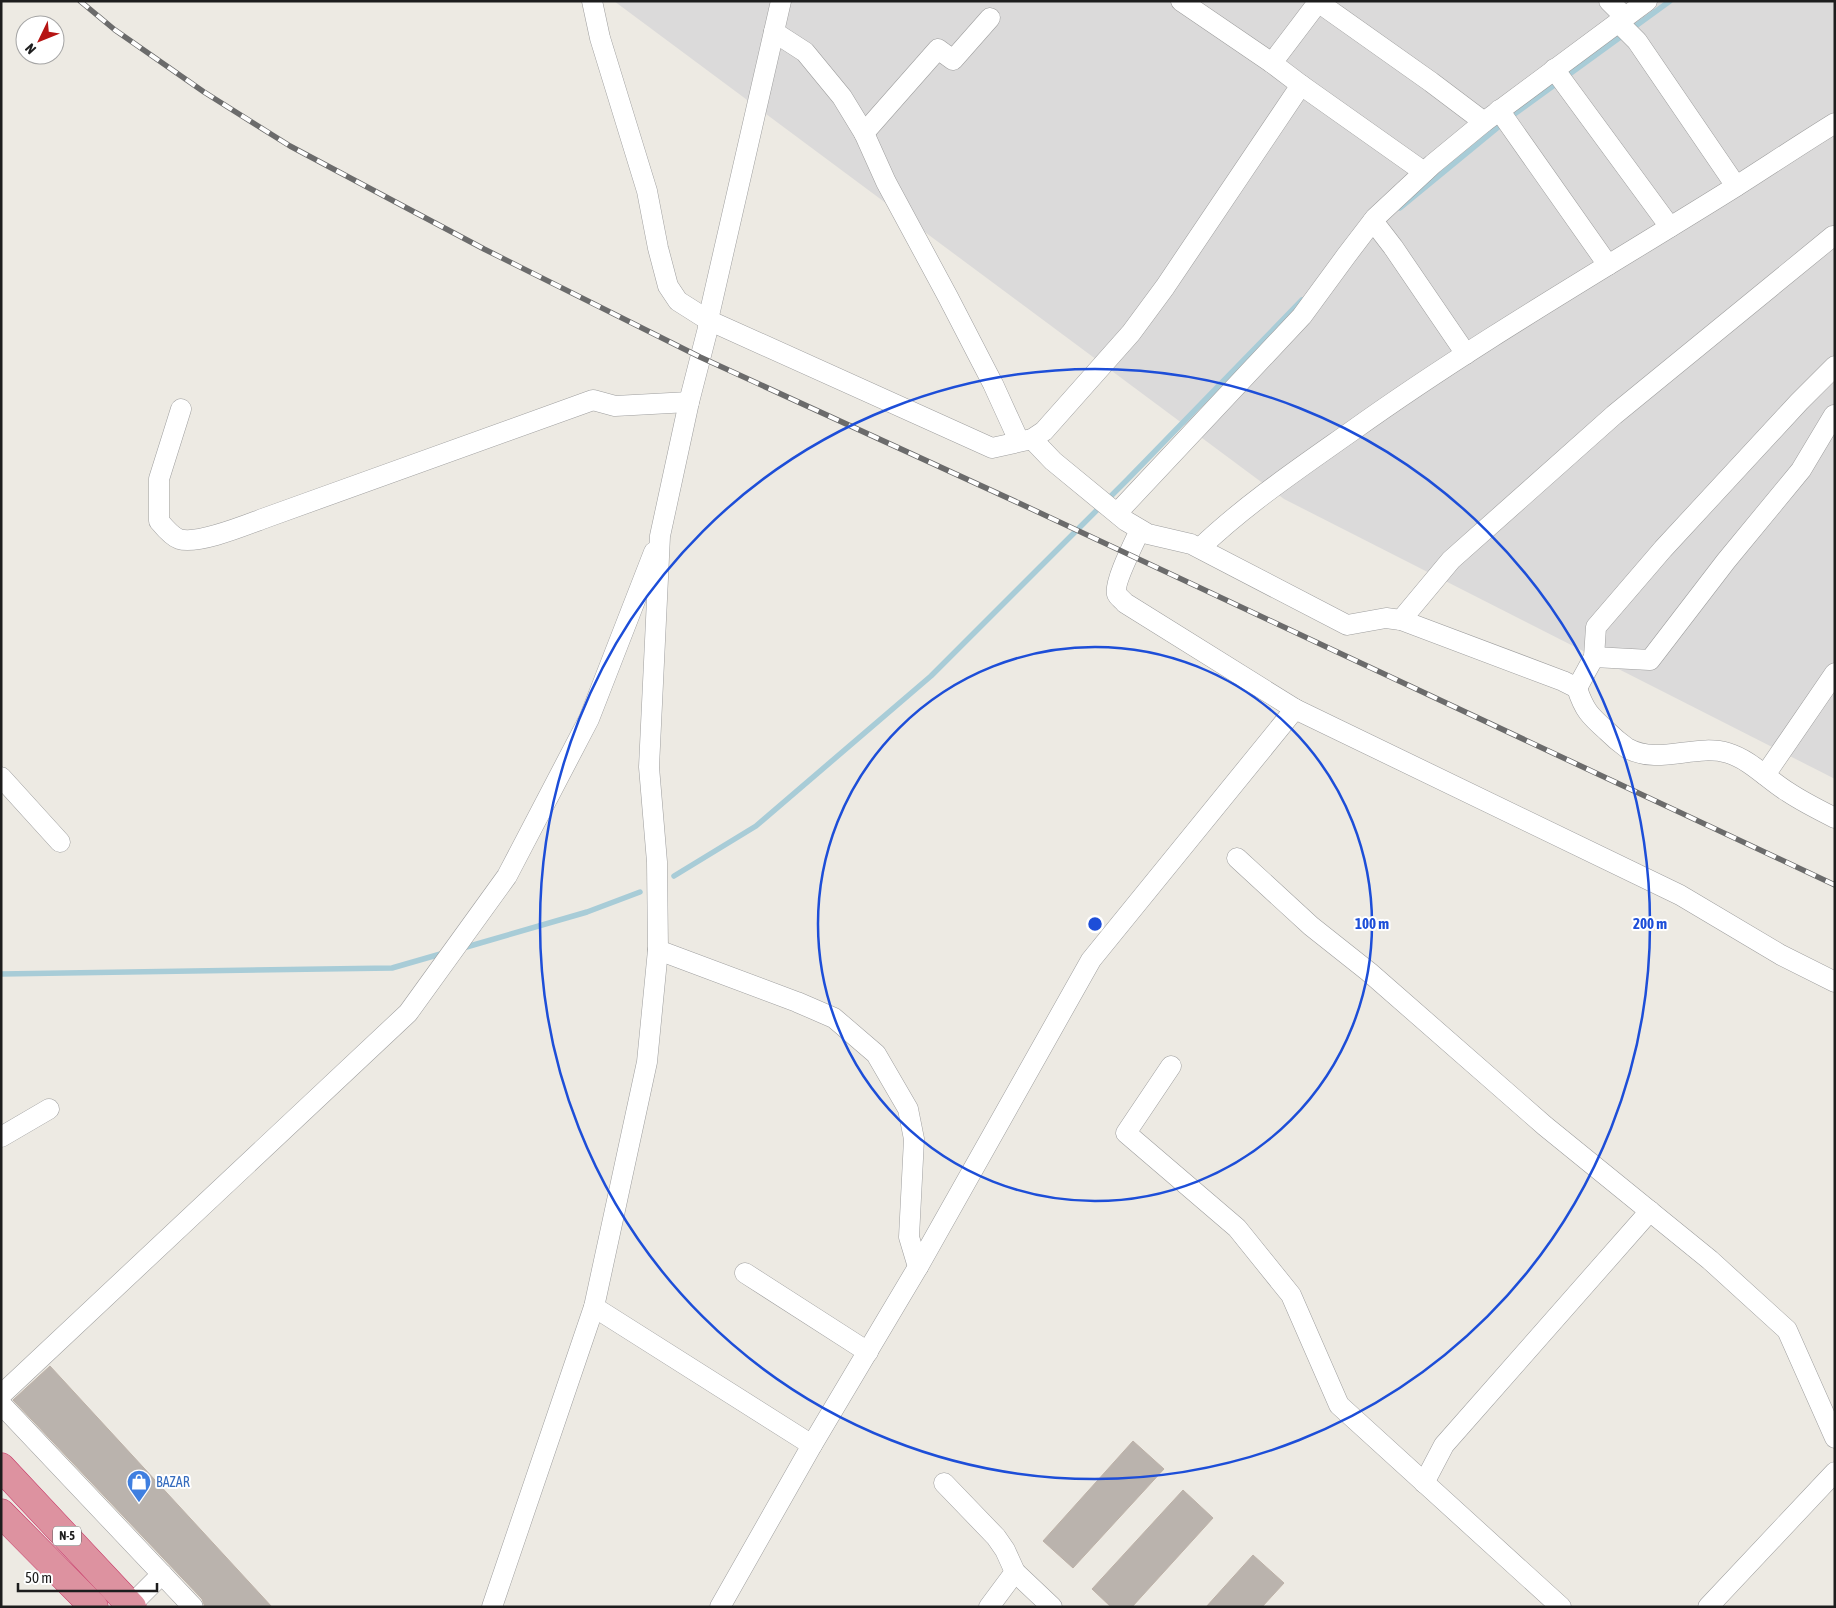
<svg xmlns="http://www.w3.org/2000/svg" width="1836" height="1608" viewBox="0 0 1836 1608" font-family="'Asap Condensed',sans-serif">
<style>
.residential{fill:#dbdada}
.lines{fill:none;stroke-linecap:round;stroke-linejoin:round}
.stream{stroke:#a8ccd7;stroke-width:5.5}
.building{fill:#bab3ad;stroke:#bdb1a7}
.minor-casing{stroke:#9e9e9e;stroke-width:21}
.highway-casing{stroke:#c73566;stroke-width:29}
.minor{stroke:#fff;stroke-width:20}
.highway{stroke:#dd92a0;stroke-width:28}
.rail-casing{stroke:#6b6b6b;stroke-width:5.5}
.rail{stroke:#fff;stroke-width:4;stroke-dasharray:11;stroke-linecap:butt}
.ring{fill:none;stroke:#1d4ed8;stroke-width:2.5}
.labels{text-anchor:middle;stroke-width:4;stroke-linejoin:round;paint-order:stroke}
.shield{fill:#fff;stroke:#616161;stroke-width:1}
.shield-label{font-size:12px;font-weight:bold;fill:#1d1d1d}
.shop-label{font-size:14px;fill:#366cbe;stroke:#fff;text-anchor:start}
.centre{fill:#1d4ed8;stroke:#fff;stroke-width:2.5}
.ring-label{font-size:15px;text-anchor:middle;font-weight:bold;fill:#1d4ed8;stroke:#fff;stroke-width:4;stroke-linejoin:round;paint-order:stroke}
</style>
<rect width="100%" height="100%" fill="#edeae3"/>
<polygon class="residential" points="614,1 1835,1 1835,779 1284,499"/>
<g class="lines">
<g class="stream">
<polyline points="1400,208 1513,115 1670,1"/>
<polyline points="674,876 756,826 931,676 1127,480 1302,300"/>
<polyline points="463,948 587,912 640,892"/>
<polyline points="1,974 392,968 444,953"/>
</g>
</g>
<g class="building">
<polygon points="50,1366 272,1607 205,1607 202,1599 13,1400"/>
<polygon points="1133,1441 1164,1469 1073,1568 1043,1541"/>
<polygon points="1183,1490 1213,1518 1132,1607 1111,1607 1092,1589"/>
<polygon points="1253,1555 1284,1583 1262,1607 1206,1607"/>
</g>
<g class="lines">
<defs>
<g id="minor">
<polyline points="592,1 600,38 647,191 658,248 668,286 678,301 708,320 992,448 1032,439 1044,431 1131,333 1165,287 1301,85"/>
<polyline points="1181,1 1272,63 1301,85 1424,172"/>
<polyline points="1609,1 1625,17"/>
<polyline points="1318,2 1431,82 1484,122"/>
<polyline points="1618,22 1637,41 1736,186"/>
<polyline points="774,32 805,52 842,97 864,133 886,182 948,297 993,384 1019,441"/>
<polyline points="1272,63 1319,1"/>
<polyline points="1554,69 1670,227"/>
<polyline points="1499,110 1608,265"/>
<polyline points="864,133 938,49 953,60 990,18"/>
<polyline points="1373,221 1393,247 1466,354"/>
<path d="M181,409L159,479V521C164,527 171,536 179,539C198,545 246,525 265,518L593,400L615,406L689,402"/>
<path d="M1032,439L1053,461L1126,521L1148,534L1191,544L1347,625L1386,618L1401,620L1563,681L1577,688C1584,710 1590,716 1607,731C1613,737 1620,743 1627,748C1659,766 1695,743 1728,753C1751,760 1768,780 1788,792C1803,802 1819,810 1835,818"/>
<polyline points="1117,513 1302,316 1346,256 1375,218 1433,164 1484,122 1647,1"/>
<path d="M1140,530C1135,541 1113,584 1117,594C1118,597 1123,600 1125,603L1295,709L1680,895L1781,955L1835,982"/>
<path d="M1200,548C1246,504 1301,467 1352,431C1475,343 1607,267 1735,187C1768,166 1801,144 1835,123"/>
<polyline points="1401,620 1451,560 1614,415 1833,236"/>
<polyline points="1594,657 1650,660 1726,561 1801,470 1834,415"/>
<polyline points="1577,688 1594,657 1596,627 1663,549 1799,402 1835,366"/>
<polyline points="1765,775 1835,673"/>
<polyline points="1,777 60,842"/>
<polyline points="1237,858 1311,926 1369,972 1545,1126 1710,1260 1787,1330 1835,1438"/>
<polyline points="658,950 797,1002 834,1018 876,1054 908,1109 914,1139 909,1237 918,1267"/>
<polyline points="1171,1066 1126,1133 1237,1228 1291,1295 1339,1405 1561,1607"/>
<polyline points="1,1137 49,1109"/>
<polyline points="745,1273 868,1352"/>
<polyline points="594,1307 812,1445"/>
<polyline points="1,1395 408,1013 507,876 589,719 654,552"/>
<polyline points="1,1404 193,1607"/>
<polyline points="944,1483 996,1537 1005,1550 1015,1572 1052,1607"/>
<polyline points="1424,1483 1444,1445 1650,1211"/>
<polyline points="131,1605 162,1574"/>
<polyline points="492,1607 594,1307 647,1062 658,950 657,862 649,767 660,536 689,402 708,328 708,320 781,1"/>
<polyline points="720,1607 812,1445 918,1267 1091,960 1295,709"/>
<polyline points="989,1607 1015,1572"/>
<polyline points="1708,1607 1835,1472"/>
</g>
<g id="highway">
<polyline points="1,1467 132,1607"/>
<polyline points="1,1513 94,1607"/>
</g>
</defs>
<use href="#minor" class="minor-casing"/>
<use href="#highway" class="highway-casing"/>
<use href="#minor" class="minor"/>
<use href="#highway" class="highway"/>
<defs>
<polyline id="rail" points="80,1 115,30 204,92 290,146 484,249 700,357 1021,504 1835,885"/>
</defs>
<use href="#rail" class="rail-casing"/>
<use href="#rail" class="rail"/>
</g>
<g class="ring">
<circle cx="1095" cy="924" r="277"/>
<circle cx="1095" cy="924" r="555"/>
</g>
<defs>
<symbol id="shop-pin" viewBox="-11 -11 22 30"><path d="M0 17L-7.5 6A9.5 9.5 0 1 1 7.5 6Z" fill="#3f7fe0" stroke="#fff"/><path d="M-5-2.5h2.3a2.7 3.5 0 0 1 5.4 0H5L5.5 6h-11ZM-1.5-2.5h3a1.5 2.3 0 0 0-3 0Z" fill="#fff"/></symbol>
</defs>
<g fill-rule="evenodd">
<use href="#shop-pin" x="125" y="1468" width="28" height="38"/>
</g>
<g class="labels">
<rect class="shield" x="53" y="1526.5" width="28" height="19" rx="4"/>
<g class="shield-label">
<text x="67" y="1540">N-5</text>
</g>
<g class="shop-label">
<text x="156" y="1487">BAZAR</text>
</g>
</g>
<circle cx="1095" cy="924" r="8" class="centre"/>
<g class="ring-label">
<text x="1372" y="929">100 m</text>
<text x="1650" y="929">200 m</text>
</g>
<rect width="1836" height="1608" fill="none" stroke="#1d1d1d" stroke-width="5"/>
<g transform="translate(40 40) rotate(227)"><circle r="24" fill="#ffffff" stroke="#a5a5a5"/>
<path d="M0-4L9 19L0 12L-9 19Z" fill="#b61413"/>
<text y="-8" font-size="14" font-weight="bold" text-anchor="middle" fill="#1d1d1d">N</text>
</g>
<path d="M18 1583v8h139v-8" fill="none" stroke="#1d1d1d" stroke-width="2.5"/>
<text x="25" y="1583" font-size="15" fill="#1d1d1d" stroke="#ffffff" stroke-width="4" paint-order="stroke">50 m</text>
</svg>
